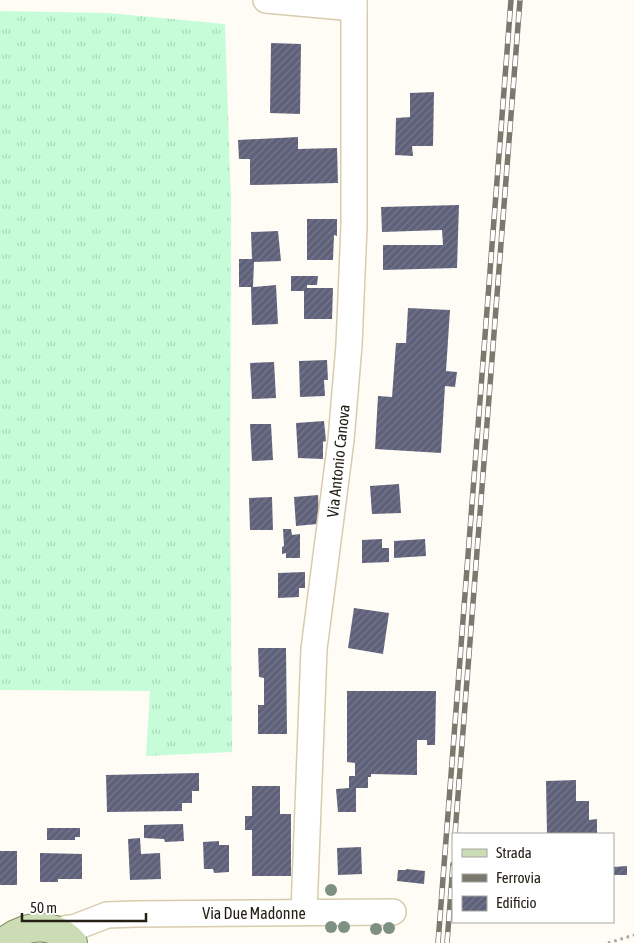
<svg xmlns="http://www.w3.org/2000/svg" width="634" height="943" viewBox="0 0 634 943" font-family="'Asap Condensed',sans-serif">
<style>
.grass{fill:url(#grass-tufts)}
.building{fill:url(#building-hatch)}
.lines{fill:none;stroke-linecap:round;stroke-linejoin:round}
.minor-casing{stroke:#d7ccad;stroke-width:28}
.major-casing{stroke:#7b8b5c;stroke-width:30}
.path{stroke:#a8a59d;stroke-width:3;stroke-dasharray:2.5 4;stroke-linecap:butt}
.minor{stroke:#fff;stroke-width:25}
.major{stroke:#ccdcb5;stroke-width:28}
.rail-casing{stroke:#7b786e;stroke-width:5.5}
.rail{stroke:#fff;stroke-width:4;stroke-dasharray:11;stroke-linecap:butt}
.tree{fill:#7d9082}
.labels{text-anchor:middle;stroke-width:5;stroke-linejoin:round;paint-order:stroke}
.street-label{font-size:16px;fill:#242015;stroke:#fff}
</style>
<defs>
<pattern id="grass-tufts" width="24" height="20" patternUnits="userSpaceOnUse" patternTransform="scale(1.25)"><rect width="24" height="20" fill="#c6fdd8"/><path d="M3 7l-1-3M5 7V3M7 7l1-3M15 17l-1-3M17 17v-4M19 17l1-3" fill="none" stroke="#aad9b8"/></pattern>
<pattern id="building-hatch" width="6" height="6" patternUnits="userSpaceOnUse" patternTransform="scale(1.25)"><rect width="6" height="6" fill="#5f617b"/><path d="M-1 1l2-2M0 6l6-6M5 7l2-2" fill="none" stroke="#76788a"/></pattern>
</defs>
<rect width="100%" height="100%" fill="#fefcf5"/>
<polygon class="grass" points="0,11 109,13 225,24 231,204 230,509 232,752 146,756 150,691 0,690"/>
<g class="building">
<polygon points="271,43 301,44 300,114 270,113"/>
<polygon points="434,92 433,146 412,146 413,156 395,155 396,118 410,117 410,93"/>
<polygon points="298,137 298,149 337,148 338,183 250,185 250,159 239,159 238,140"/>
<polygon points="459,205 457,268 383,270 383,245 443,245 442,230 382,232 381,207"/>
<polygon points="307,219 337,219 337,236 334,235 333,260 307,260"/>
<polygon points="278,231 281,261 254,262 253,287 276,285 278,324 252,325 251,287 239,287 239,259 252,259 251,232"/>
<polygon points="291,276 318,276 317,285 307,285 307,288 333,288 332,319 304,319 304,291 291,291"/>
<polygon points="408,308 450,310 446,371 457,372 455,387 445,386 441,453 375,449 378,396 392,397 396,343 406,343"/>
<polygon points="327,360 328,380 324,380 325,396 300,397 299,361"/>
<polygon points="274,362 276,398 252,399 250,363"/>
<polygon points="324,421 326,441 323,442 323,459 298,458 296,423"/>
<polygon points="250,424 271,424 273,460 252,461"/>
<polygon points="399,484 401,513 372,514 370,486"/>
<polygon points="318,495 319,517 317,517 317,524 296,526 294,497"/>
<polygon points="272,497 273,530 250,530 249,498"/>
<polygon points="283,529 291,529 292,535 300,534 300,558 286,558 286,553 282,554 282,547 284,546"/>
<polygon points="382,539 382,548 389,548 389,562 362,563 362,540"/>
<polygon points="425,539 426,556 394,558 394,541"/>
<polygon points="305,572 305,588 299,588 299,597 278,598 278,573"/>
<polygon points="354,608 389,613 383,654 348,648"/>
<polygon points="258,648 286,648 287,734 258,734 258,705 264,705 264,678 259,677"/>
<polygon points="347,691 436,691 435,745 427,745 427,740 417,740 417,775 371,774 371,777 368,777 368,788 356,788 356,812 338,812 336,789 349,788 349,776 355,776 355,763 347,762"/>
<polygon points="199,773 199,791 192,791 192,803 182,803 182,811 107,812 106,775"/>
<polygon points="576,780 576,801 589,801 589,820 597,819 597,834 547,834 546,781"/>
<polygon points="252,786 280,786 280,814 291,814 291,876 252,876 252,830 245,830 245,816 252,816"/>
<polygon points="183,824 184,841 165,842 164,839 144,838 144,825"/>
<polygon points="47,828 80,828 80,837 75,837 75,840 47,840"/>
<polygon points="140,838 141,854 160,853 161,879 130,880 128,839"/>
<polygon points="219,841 219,845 229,845 229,872 214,873 213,869 204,869 203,842"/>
<polygon points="361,847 362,874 338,875 337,848"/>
<rect x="0" y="851" width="17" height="34"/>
<polygon points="40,853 82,854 82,879 58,879 58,882 40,882"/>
<polygon points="627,866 627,875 613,875 613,867"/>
<polygon points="406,869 425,871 424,884 397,881 398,870 406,870"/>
</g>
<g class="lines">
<defs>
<g id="minor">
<polyline points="266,0 354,8"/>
<polyline points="304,912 314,649 341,440 349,345 354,226 354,0"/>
<polyline points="56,930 76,927 107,915 136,914 393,912"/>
</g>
<path id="major" d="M3,943C24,924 53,921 73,943"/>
</defs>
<use href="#minor" class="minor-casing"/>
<use href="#major" class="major-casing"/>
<polyline class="path" points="608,943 634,935"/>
<use href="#minor" class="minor"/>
<use href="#major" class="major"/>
<defs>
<g id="rail">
<polyline points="455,834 520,0"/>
<polyline points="438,943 511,0"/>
<polyline points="447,943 453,864"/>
</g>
</defs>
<use href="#rail" class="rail-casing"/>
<use href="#rail" class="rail"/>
</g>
<g class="tree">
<circle cx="331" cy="890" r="6"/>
<circle cx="331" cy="927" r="6"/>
<circle cx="344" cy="927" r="6"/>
<circle cx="389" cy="928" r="6"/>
<circle cx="376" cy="929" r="6"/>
</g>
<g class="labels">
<g class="street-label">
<text transform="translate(338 461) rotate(-84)" y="6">Via Antonio Canova</text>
<text x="254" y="919">Via Due Madonne</text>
</g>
</g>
<rect x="452" y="833" width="162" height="90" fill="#ffffff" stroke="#a7a6a1"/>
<rect x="462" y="849" width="25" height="8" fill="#ccdcb5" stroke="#a7a6a1"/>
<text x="496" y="858" font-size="15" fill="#242015">Strada</text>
<rect x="462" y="874" width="25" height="8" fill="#7b786e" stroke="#a7a6a1"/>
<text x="496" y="883" font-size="15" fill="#242015">Ferrovia</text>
<rect x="462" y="896" width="25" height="15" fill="url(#building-hatch)" stroke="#a7a6a1"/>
<text x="496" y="908" font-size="15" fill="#242015">Edificio</text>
<path d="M22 913v8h124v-8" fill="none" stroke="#242015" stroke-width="2.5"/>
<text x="30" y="913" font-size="15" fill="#242015" stroke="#ffffff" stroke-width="4" paint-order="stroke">50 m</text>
</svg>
